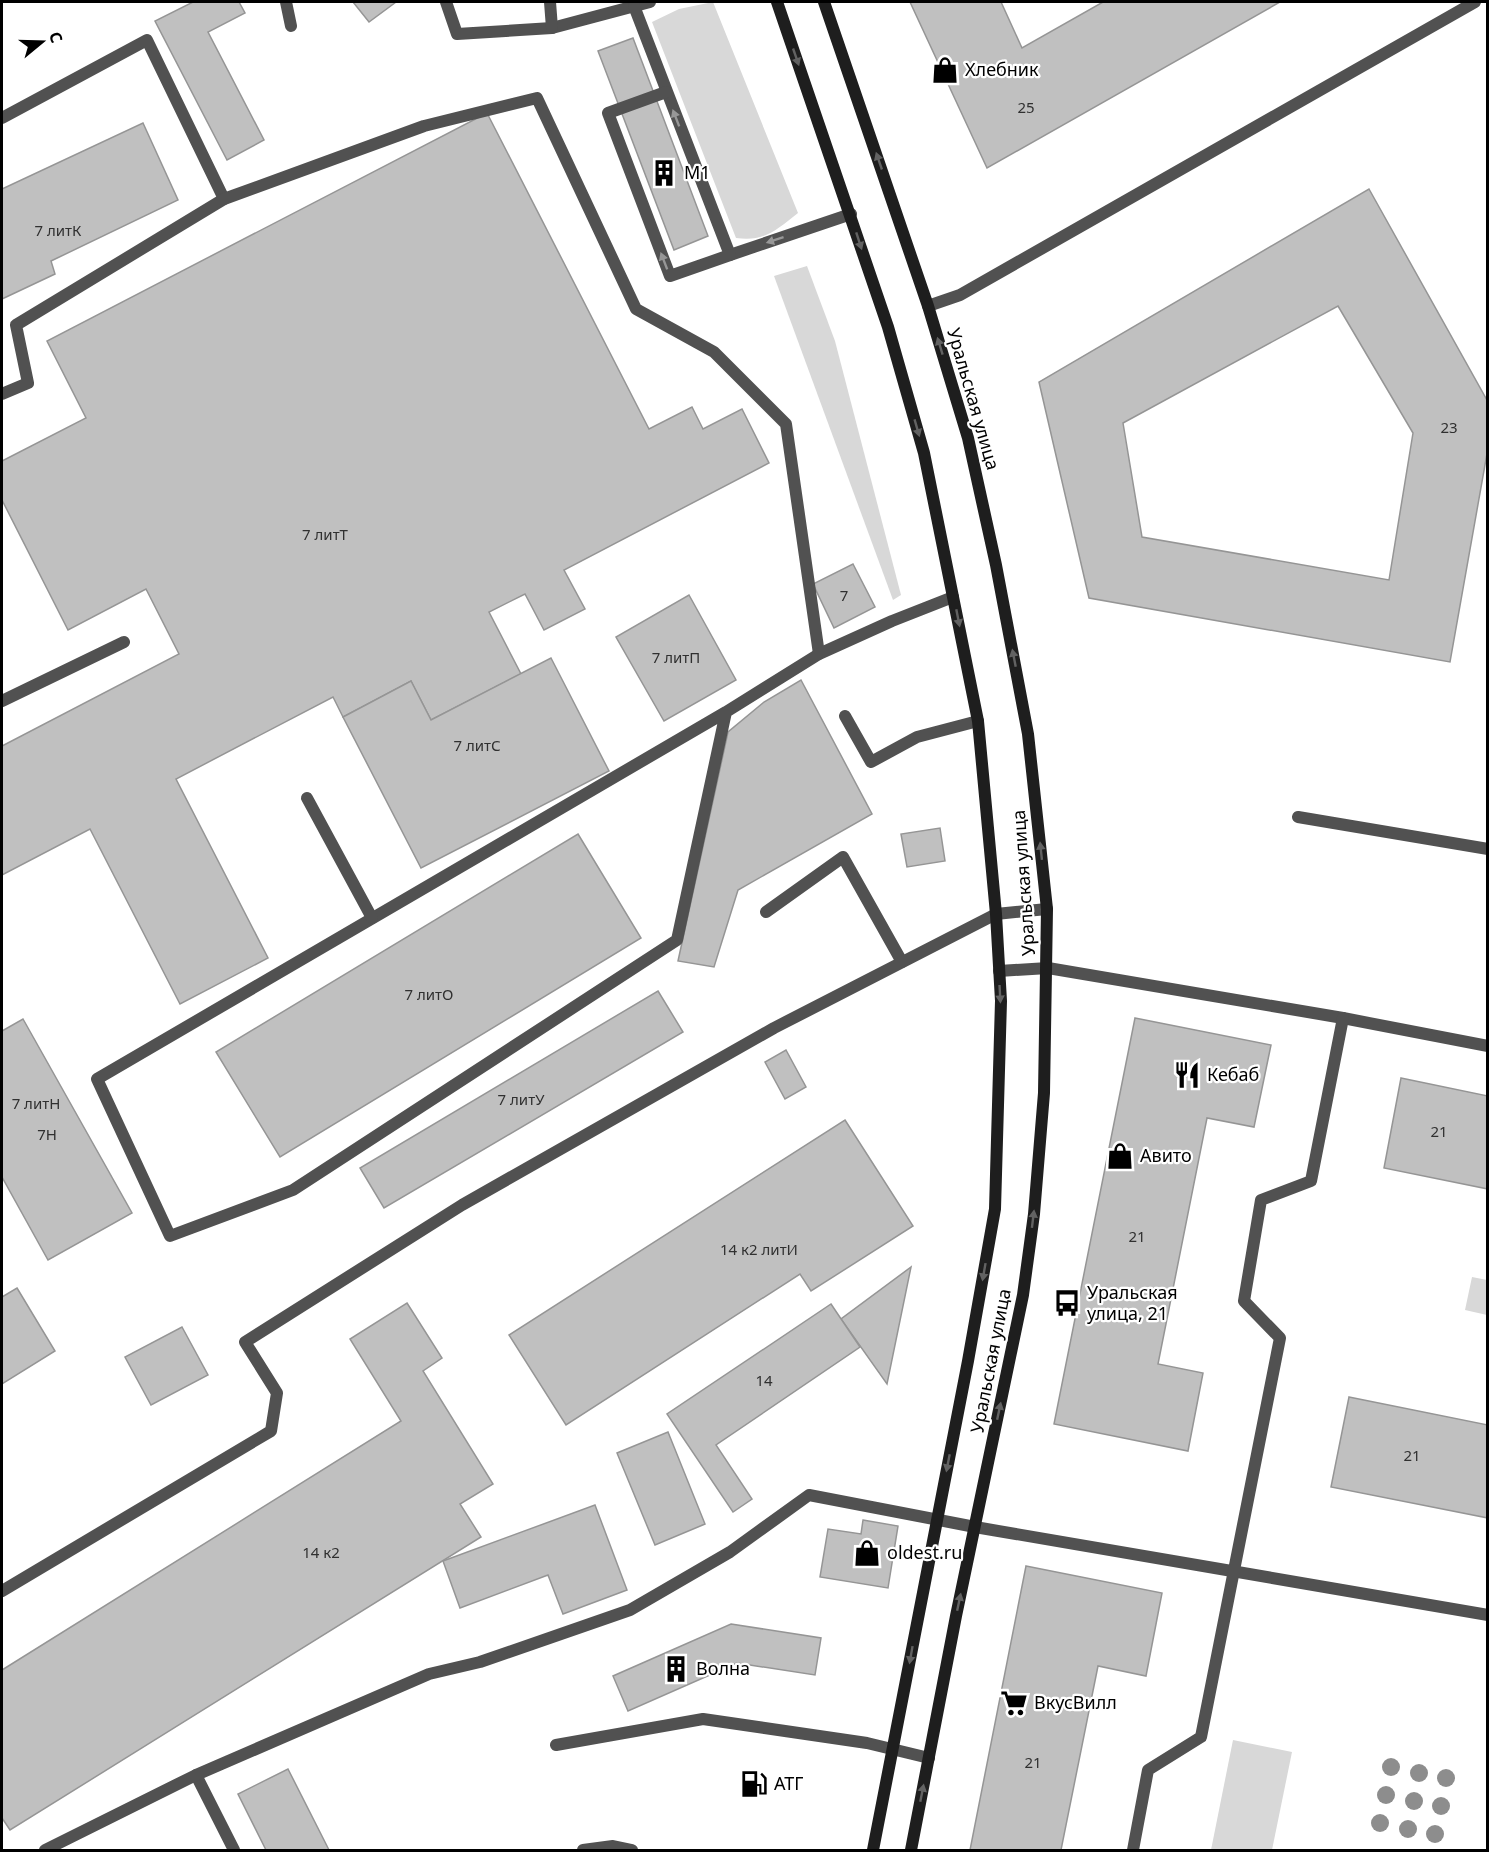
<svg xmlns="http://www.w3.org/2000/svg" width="1489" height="1852" viewBox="0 0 1489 1852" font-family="'Noto Sans',sans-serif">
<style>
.green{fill:#d8d8d8}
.building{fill:#c0c0c0;stroke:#959595;stroke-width:1.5;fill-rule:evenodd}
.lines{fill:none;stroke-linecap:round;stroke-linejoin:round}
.service{stroke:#515151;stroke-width:12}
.secondary{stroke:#1e1e1e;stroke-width:12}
.tree{fill:#8d8d8d}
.oneway{fill:#626262}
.oneway2{fill:#979797}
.labels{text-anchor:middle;stroke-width:4.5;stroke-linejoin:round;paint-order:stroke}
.number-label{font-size:15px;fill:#303030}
.poi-label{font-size:18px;fill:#000;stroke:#fff;text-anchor:start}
.street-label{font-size:18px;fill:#000;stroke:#fff}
</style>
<rect width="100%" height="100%" fill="#fff"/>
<g class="green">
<path d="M713,2L798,213C776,230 765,242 736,238L652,22L679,9Z"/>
<polygon points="807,266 835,341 901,595 893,600 774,276"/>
<polygon points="1472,1277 1487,1280 1487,1315 1465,1310"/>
<polygon points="1233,1740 1292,1752 1272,1850 1211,1850"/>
</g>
<g class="building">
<polygon points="193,2 239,2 245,13 208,32 264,140 227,160 155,21"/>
<polygon points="353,2 396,2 369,22"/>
<polygon points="910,2 1001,2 1022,48 1103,2 1280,2 987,168"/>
<polygon points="633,38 708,236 674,250 598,51"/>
<polygon points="487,113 649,429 692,407 703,429 742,409 769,463 564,570 585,609 544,630 525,594 489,612 521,674 431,720 411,681 343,717 333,697 176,779 268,958 180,1004 90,829 2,875 2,746 179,654 146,589 68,630 2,500 2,461 86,418 47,341"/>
<polygon points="143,123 178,200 51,261 55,274 2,299 2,189"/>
<path d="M1369,189L1488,402V448L1450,662L1089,598L1039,382ZM1338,306L1413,433L1389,580L1142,537L1123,423Z"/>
<polygon points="853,564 875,607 834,628 813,584"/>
<polygon points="689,595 736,680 664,721 616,637"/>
<polygon points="551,658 609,771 421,868 343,717 411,681 431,720"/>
<polygon points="801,680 872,814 738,890 714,967 678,961 728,732 764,702"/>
<polygon points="940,828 945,861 907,867 901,834"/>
<polygon points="578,834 641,938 280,1157 216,1052"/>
<polygon points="658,991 683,1032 384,1208 360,1168"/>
<polygon points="1135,1018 1271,1045 1254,1127 1207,1118 1158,1364 1203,1373 1188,1451 1054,1424"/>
<polygon points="23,1019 132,1213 48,1260 2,1177 2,1031"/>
<polygon points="786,1050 806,1087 785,1099 765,1062"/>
<polygon points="1401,1078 1488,1096 1488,1189 1384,1168"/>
<polygon points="845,1120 913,1226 811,1291 800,1274 566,1425 509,1335"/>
<polygon points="911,1267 887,1384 841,1319"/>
<polygon points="17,1288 55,1351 2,1384 2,1297"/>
<polygon points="407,1303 442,1358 423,1371 493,1484 460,1504 481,1537 10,1830 2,1818 2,1670 401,1421 350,1339"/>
<polygon points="831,1304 860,1347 716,1445 752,1499 733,1512 667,1414"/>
<polygon points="182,1327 208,1375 151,1405 125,1357"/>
<polygon points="1349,1397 1488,1425 1488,1518 1331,1487"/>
<polygon points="668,1432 705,1524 655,1545 617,1453"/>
<polygon points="595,1505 627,1590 563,1614 548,1575 460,1608 443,1561"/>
<polygon points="863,1520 898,1526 888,1588 820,1577 828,1529 861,1534"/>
<polygon points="1026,1566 1162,1593 1146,1676 1098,1666 1061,1850 970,1850"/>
<polygon points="731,1624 821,1638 815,1675 737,1663 628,1711 613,1676"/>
<polygon points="288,1769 329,1850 266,1850 238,1794"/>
</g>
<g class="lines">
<g class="service">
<polyline points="286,2 291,26"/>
<polyline points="446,2 457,34 552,28 650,2"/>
<polyline points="550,2 552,28"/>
<polyline points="634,6 730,255 851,214"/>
<polyline points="666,92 608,113 670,276 730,255"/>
<polyline points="2,118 147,40 224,199"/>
<polyline points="928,306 960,295 1475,2"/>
<polyline points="2,394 28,383 16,325 224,199 424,126 537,98 636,309 714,352 786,424 819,654"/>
<polyline points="2,701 124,642"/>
<polyline points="726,712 677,940 293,1190 170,1236 97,1079 726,712 819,654 892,621 953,597"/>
<polyline points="845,716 871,762 917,737 978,721"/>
<polyline points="307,798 372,918"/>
<polyline points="1298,817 1488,849"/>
<polyline points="766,912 843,857 902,962"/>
<polyline points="999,971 1048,968 1343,1018 1488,1046"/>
<polyline points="2,1591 271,1431 277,1393 245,1342 462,1205 774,1028 996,914 1047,909"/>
<polyline points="556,1745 703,1719 867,1743 929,1758"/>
<polyline points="196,1775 234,1850"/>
<polyline points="45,1850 196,1775 429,1674 480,1662 630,1610 730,1552 809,1495 975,1527 1488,1615"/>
<polyline points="583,1850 613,1846 632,1850"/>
<polyline points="1133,1850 1148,1770 1201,1737 1280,1338 1244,1301 1261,1200 1311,1181 1343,1018"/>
</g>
<g class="secondary">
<polyline points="777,2 888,327 924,453 978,721 996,914 1001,1001 995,1209 968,1361 873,1850"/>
<polyline points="824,2 928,306 968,438 996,565 1028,734 1047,909 1044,1093 1034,1214 1023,1295 956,1616 911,1850"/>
</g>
</g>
<g class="tree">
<circle cx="1391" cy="1767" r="9"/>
<circle cx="1419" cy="1773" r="9"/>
<circle cx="1446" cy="1778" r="9"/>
<circle cx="1386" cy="1795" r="9"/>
<circle cx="1414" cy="1801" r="9"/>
<circle cx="1441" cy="1806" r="9"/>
<circle cx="1380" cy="1823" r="9"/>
<circle cx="1408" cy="1829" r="9"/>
<circle cx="1435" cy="1834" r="9"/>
</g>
<defs><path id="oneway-solid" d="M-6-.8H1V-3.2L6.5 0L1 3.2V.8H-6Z" transform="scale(1.5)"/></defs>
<g class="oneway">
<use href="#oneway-solid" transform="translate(796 57) rotate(71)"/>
<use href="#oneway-solid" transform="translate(879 161) rotate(-109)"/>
<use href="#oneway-solid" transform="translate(859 241) rotate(72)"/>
<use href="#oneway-solid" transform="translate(940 346) rotate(-107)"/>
<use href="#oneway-solid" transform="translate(917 428) rotate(74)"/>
<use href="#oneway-solid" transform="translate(958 618) rotate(79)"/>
<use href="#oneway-solid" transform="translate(1014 658) rotate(-101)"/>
<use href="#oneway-solid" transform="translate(1041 851) rotate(-96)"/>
<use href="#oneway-solid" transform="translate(1000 994) rotate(87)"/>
<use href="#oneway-solid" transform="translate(1033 1219) rotate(-83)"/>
<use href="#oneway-solid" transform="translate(984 1272) rotate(100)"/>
<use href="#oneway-solid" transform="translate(999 1411) rotate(-78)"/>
<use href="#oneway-solid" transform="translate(948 1463) rotate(101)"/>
<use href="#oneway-solid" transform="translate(959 1602) rotate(-78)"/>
<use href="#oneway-solid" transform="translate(911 1655) rotate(100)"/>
<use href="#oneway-solid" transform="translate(922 1793) rotate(-79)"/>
</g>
<g class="oneway2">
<use href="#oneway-solid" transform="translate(676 118) rotate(-111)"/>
<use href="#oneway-solid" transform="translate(775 240) rotate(162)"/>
<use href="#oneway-solid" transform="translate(664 261) rotate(-111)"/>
</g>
<defs>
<symbol id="shop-bare" viewBox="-9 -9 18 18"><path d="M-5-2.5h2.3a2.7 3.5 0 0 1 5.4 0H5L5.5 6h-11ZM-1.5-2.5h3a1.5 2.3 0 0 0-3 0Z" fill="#000" stroke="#fff" stroke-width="2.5" paint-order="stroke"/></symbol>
<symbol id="building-bare" viewBox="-9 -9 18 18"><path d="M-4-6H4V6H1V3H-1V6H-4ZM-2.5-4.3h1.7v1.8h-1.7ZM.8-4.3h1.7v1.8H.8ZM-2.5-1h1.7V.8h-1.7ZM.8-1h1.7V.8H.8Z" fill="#000" stroke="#fff" stroke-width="2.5" paint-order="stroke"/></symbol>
<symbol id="restaurant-bare" viewBox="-9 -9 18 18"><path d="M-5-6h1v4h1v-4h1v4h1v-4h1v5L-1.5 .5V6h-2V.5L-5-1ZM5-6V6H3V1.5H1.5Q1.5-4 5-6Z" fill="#000" stroke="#fff" stroke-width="2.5" paint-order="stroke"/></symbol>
<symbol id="bus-bare" viewBox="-9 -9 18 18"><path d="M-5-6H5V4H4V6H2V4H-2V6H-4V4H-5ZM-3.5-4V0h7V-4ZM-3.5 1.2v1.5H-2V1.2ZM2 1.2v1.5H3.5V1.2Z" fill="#000" stroke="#fff" stroke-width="2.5" paint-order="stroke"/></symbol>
<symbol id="supermarket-bare" viewBox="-9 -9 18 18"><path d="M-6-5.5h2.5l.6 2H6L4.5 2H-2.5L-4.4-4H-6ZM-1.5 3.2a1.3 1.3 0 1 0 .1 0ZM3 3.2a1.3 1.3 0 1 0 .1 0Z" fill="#000" stroke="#fff" stroke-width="2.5" paint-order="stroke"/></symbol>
<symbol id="fuel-bare" viewBox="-9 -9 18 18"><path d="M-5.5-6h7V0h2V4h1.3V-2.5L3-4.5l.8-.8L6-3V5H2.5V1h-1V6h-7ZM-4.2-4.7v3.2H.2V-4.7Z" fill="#000" stroke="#fff" stroke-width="2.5" paint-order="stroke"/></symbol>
</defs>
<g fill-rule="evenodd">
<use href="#shop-bare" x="926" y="51" width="38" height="38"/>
<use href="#building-bare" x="645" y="154" width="38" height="38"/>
<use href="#restaurant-bare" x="1168" y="1056" width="38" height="38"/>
<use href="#shop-bare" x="1101" y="1137" width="38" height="38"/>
<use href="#bus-bare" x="1048" y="1284" width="38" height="38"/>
<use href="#shop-bare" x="848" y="1534" width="38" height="38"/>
<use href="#building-bare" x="657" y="1650" width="38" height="38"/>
<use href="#supermarket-bare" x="995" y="1684" width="38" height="38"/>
<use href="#fuel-bare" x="735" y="1765" width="38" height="38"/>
</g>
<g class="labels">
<g class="number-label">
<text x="1026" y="113">25</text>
<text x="58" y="236">7 литК</text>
<text x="1449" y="433">23</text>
<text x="325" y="540">7 литТ</text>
<text x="844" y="601">7</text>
<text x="676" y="663">7 литП</text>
<text x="477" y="751">7 литС</text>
<text x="429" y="1000">7 литО</text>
<text x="521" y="1105">7 литУ</text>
<text x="36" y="1109">7 литН</text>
<text x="1439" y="1137">21</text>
<text x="47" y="1140">7Н</text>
<text x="1137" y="1242">21</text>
<text x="759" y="1255">14 к2 литИ</text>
<text x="764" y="1386">14</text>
<text x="1412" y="1461">21</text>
<text x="321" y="1558">14 к2</text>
<text x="1033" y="1768">21</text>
</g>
<g class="poi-label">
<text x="965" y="76">Хлебник</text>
<text x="684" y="179">М1</text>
<text x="1207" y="1081">Кебаб</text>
<text x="1140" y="1162">Авито</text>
<text x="1087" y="1299">Уральская<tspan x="1087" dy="21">улица, 21</tspan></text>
<text x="887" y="1559">oldest.ru</text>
<text x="696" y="1675">Волна</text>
<text x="1034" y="1709">ВкусВилл</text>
<text x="774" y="1790">АТГ</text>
</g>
<g class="street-label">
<text transform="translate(973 399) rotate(74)" y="6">Уральская улица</text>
<text transform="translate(1024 883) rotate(-94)" y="6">Уральская улица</text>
<text transform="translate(991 1361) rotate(-79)" y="6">Уральская улица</text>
</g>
</g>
<rect width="1489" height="1852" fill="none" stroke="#000000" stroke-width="6"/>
<g transform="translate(42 42) rotate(71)" stroke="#ffffff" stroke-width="4.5" paint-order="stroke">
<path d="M0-4.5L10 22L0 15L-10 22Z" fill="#000000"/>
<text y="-9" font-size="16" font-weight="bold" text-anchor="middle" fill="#000000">С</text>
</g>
</svg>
